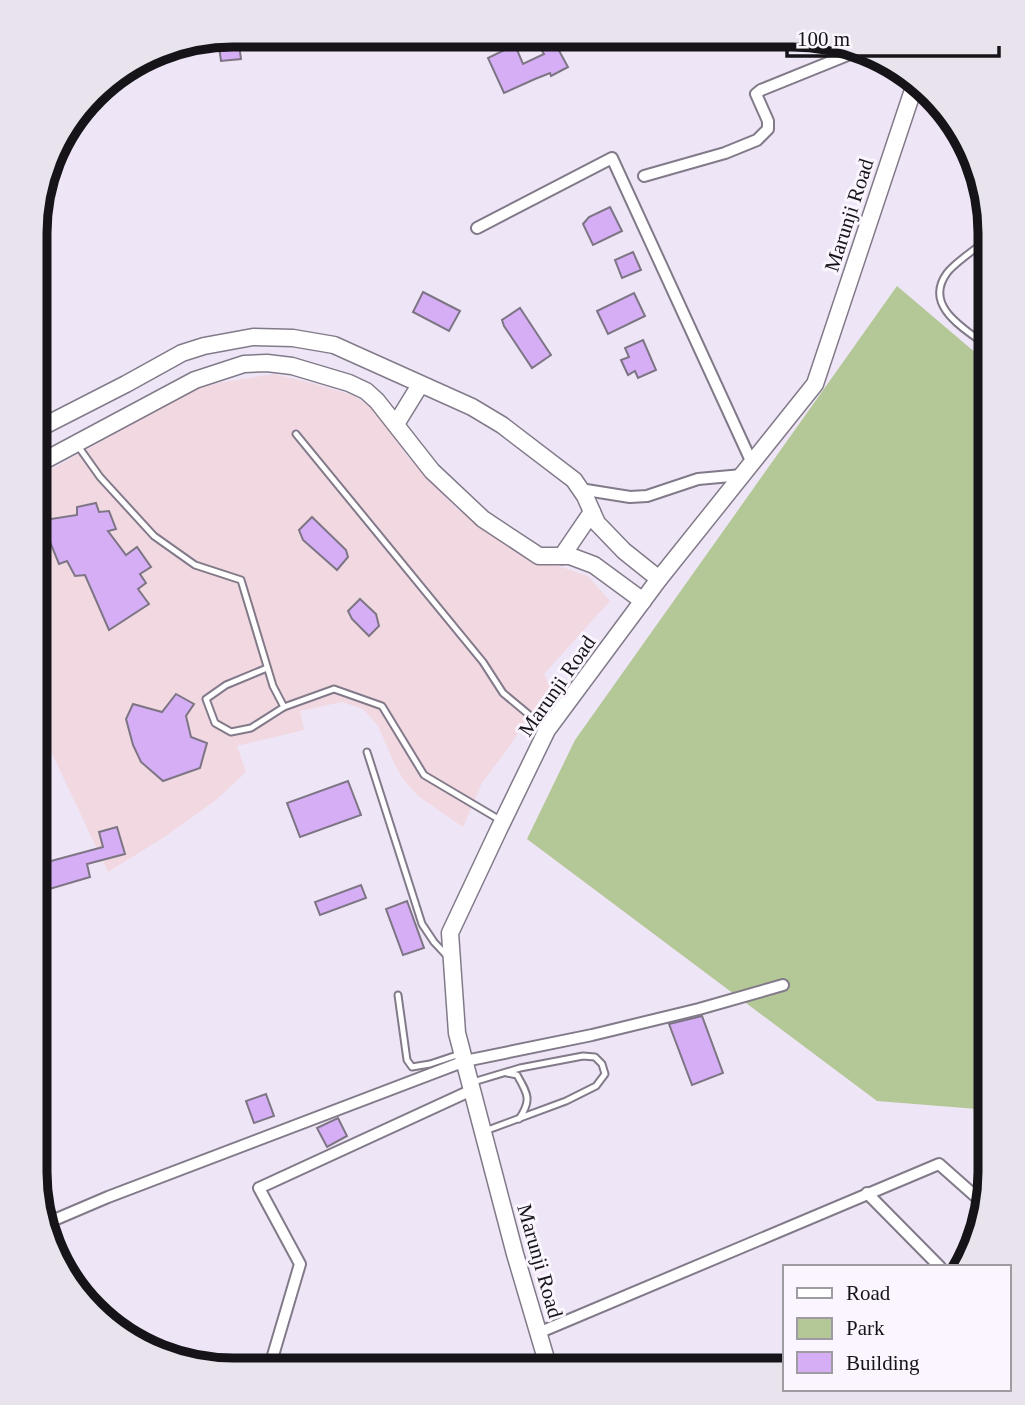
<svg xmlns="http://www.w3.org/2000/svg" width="1025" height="1405" viewBox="0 0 1025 1405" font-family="Georgia,serif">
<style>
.commercial{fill:#f1d8e1}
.green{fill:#b4c796}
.building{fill:#d5aef5;stroke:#7d7584;stroke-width:2}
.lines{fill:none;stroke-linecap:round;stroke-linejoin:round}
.lane-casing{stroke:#827a89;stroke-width:9}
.street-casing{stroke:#827a89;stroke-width:14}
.secondary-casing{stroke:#827a89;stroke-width:19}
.lane{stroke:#fff;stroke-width:5}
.street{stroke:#fff;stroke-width:10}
.secondary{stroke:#fff;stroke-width:16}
.labels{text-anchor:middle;stroke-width:6;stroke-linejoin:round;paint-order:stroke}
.street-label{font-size:21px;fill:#161419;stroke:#faf5fe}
.rim{fill:none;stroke:#161419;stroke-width:9}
</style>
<rect width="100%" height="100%" fill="#eee6f6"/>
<polygon class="commercial" points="274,374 312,383 355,396 386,419 406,455 456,508 517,552 588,576 610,601 544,674 550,687 506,751 482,783 463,827 418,796 403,779 394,763 378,726 363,709 342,702 300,711 304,730 237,746 246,772 216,800 163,838 108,872 36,720 36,478 194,389 224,382"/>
<polygon class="green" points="897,286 990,365 990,1110 877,1101 527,839 575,740"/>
<g class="building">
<polygon points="534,36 551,36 568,67 551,76 550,73 535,79 504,93 488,58 515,45 523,64 544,54"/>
<polygon points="239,44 241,59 221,61 219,46"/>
<polygon points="610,207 622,231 593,245 583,224 589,217"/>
<polygon points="633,252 641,270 622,278 615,260"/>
<polygon points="423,292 460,311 449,331 413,312"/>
<polygon points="634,293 645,316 608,334 597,311"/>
<polygon points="520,308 551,355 532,368 504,326 502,320"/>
<polygon points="643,340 656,370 638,378 635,371 628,375 621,360 629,357 625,348"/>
<polygon points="96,503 99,512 109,511 116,529 108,531 126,555 137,547 151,567 140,574 146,583 138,589 149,604 109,630 85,575 75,576 67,561 59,564 50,542 43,541 38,521 77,515 77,507"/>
<polygon points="312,517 346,550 348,557 337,570 303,540 299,530"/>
<polygon points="360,599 376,614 379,626 369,636 352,619 348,611"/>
<polygon points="176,694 194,704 186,716 191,737 207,743 200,768 163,781 141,762 133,745 126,719 133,704 162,712"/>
<polygon points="348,781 361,815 300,837 287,803"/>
<polygon points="117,827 125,854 87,864 90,877 36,893 36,865 103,847 99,832"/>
<polygon points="361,885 366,898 320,915 315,902"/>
<polygon points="407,901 424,948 403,955 386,909"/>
<polygon points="702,1016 723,1073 692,1085 669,1024"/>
<polygon points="266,1094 274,1116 254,1123 246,1101"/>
<polygon points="338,1118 347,1136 327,1147 317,1128"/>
</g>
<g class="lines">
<defs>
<g id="lane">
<path d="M990,348C967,330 922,307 947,273C955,262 979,247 990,237"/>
<polyline points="296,434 483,662 503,693 545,728"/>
<polyline points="78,446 100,477 154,536 195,565 241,580 273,686 284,707 334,689 382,706 424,775 500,820"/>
<polyline points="267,668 226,685 206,699 215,723 231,732 251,728 284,707"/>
<polyline points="367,752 422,924 434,942 448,957"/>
<polyline points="398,995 407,1060 412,1067 430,1064 460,1054"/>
<path d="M507,1073L517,1075C528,1094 532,1100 519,1119"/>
<polyline points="473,1082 520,1068 583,1056 595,1057 602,1064 605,1074 596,1086 566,1101 485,1131"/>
</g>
<g id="street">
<polyline points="644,176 725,153 757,140 768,129 768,121 756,94 761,90 855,52"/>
<polyline points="477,228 612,158 752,463"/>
<polyline points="580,489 630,497 647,496 698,479 742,475"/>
<polyline points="867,1193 940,1267"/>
<polyline points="47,1223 108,1197 465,1061 592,1035 699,1009 783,985"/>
<polyline points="538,1333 939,1164 983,1203"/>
<polyline points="269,1369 300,1264 259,1188 472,1090"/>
</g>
<g id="secondary">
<polyline points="396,424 420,385"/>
<polyline points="36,430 126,384 182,353 204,346 253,337 293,338 334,345 472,407 502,425 574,480 585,496 597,523 624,551 659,579"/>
<polyline points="36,465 195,380 244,364 267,363 292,366 349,383 366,391 377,401 432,471 483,519 539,556 570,556 594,565 643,601"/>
<polyline points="562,556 592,512"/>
<polyline points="549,1369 515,1254 457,1033 450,933 498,831 547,730 659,579 815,384 916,81"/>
</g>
</defs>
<use href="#lane" class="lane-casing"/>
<use href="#street" class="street-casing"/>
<use href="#secondary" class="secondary-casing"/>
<use href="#lane" class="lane"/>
<use href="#street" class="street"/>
<use href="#secondary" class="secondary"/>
</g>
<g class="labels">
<g class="street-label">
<text transform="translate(849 215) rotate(-72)" y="7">Marunji Road</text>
<text transform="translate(557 686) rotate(-55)" y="7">Marunji Road</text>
<text transform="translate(540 1261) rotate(74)" y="7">Marunji Road</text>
</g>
</g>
<path d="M0 0H1025V1405H0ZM233 47H792A186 186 0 0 1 978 233V1172A186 186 0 0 1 792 1358H233A186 186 0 0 1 47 1172V233A186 186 0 0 1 233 47Z" fill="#e8e3ec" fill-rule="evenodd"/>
<path class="rim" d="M233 47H792A186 186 0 0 1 978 233V1172A186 186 0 0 1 792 1358H233A186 186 0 0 1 47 1172V233A186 186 0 0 1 233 47Z"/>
<rect x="783" y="1265" width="228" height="126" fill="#faf5fe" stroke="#9f9ba2" stroke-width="2"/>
<rect x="797" y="1288" width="35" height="10" fill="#ffffff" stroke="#9f9ba2" stroke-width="2"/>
<text x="846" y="1300" font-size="21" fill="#161419">Road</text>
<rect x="797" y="1318" width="35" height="21" fill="#b4c796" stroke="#9f9ba2" stroke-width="2"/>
<text x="846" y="1335" font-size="21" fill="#161419">Park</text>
<rect x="797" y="1352" width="35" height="21" fill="#d5aef5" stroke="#9f9ba2" stroke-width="2"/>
<text x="846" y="1370" font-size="21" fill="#161419">Building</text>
<path d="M787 46v10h212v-10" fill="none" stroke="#161419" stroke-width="3.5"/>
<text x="797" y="46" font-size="21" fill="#161419" stroke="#faf5fe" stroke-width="5" paint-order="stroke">100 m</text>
</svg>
